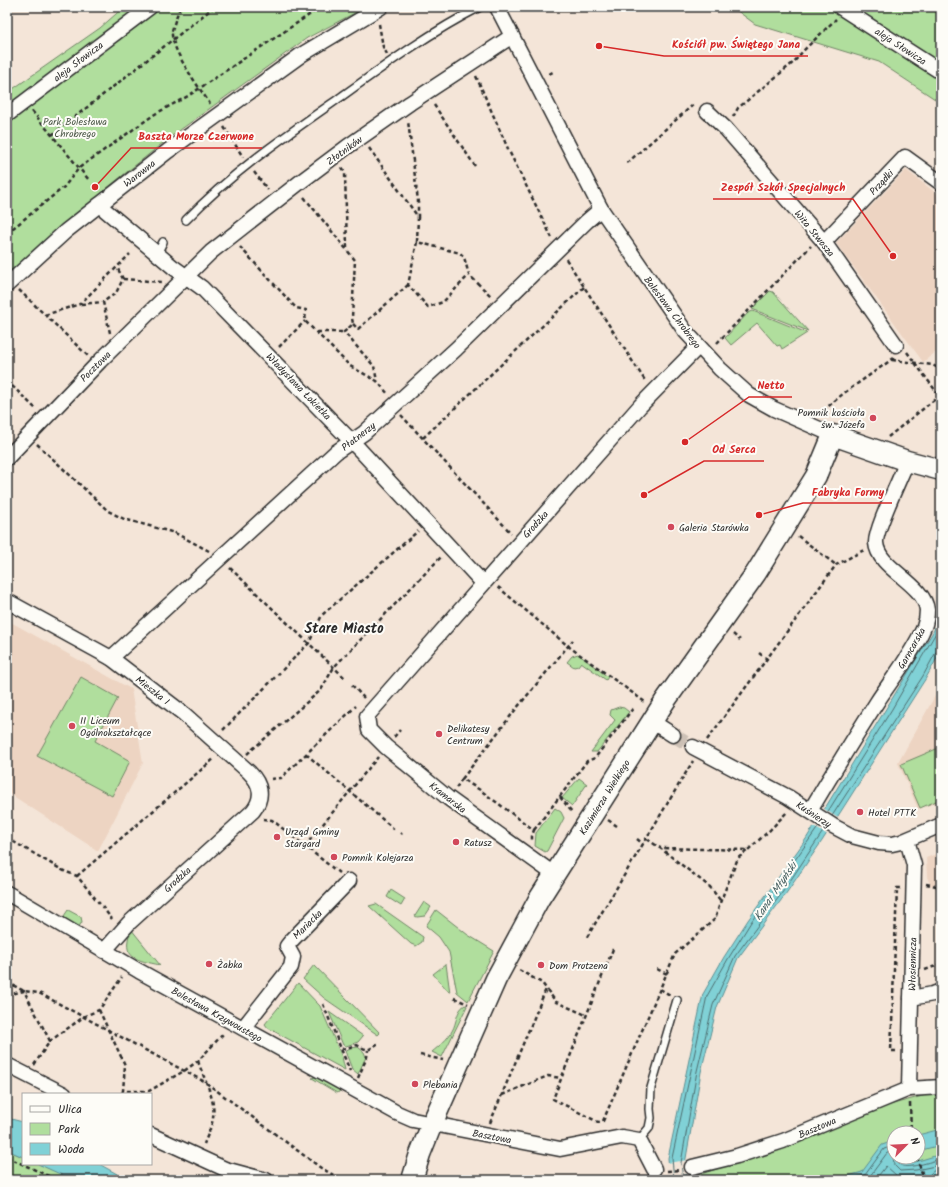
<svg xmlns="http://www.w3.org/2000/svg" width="948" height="1187" viewBox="0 0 948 1187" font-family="Kalam,sans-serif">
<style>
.built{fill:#edd4c2}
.green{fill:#b0de9d;stroke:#6e8464;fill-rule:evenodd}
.water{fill:#80d1d6;stroke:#5e8f92}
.pier{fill:#f4e5d8}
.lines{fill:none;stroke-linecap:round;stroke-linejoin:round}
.shore{stroke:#4d6d6f;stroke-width:1}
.street-tunnel{stroke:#ccc0b5;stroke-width:14;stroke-dasharray:14 7;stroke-linecap:butt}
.lane-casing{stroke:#2b2b2b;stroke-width:10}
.street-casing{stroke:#2b2b2b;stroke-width:17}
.secondary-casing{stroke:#2b2b2b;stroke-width:23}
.path{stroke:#2b2b2b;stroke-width:2.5;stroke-dasharray:4 3;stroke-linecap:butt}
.lane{stroke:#fdfcf7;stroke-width:7}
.street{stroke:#fdfcf7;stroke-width:14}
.secondary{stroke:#fdfcf7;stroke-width:20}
.poi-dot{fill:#d1495b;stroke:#fdfcf7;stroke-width:1.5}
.labels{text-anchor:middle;stroke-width:4;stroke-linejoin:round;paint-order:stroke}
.street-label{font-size:10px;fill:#2b2b2b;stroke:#fdfcf7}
.park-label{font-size:10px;fill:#4c5848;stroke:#fdfcf7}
.poi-label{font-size:10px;fill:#2b2b2b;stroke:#fdfcf7;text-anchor:start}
.water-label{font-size:11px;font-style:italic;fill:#445d5e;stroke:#fdfcf7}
.district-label{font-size:14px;font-weight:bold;fill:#2b2b2b;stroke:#fdfcf7}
.leader{fill:none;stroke:#d62828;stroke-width:1.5}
.callout-dot{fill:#d62828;stroke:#fdfcf7;stroke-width:1.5}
.callout-label{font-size:11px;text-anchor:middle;font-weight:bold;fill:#d62828;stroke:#fdfcf7;stroke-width:4;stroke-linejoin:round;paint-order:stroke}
</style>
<rect width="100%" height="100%" fill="#f4e5d8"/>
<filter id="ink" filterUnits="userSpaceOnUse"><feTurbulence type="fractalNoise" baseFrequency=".025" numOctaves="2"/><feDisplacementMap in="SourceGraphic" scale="8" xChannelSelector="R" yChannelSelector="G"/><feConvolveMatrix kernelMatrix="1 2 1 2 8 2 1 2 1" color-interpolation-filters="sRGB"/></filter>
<g filter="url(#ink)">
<g class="built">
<polygon points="906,170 941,197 941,268 938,272 941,277 941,348 923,362 836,243"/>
<polygon points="7,620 131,689 143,763 98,851 7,792"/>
<polygon points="941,685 941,801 918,809 898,763"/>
<polygon points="941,852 941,881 931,886 927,877 926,858"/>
</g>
<g class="green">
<polygon points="124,7 366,7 307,38 169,138 106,189 106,192 75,215 7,276 7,93 100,28"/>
<polygon points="732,7 941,7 941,103 879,62 755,24"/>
<polygon points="770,291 773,292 808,331 752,309"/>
<polygon points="753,311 807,333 782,349 780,345 777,346 757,323 731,345 725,338 748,313"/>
<polygon points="578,654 608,677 606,680 581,662 578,666 574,667 567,662 572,656"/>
<polygon points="81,677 118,698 95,741 130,761 112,796 37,756"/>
<polygon points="619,707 624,708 629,712 597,752 591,752 615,720 610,715 611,710"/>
<polygon points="941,747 941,799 920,808 901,764"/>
<polygon points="579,778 587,784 572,806 562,798"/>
<polygon points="555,808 561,812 564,818 547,851 545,852 535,846 536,833"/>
<polygon points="391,890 405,899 401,906 387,897"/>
<polygon points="424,902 431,907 425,916 417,917 415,916"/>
<polygon points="376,904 423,937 422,942 416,946 411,944 369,906"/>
<polygon points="68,910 81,917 82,922 78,928 66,921 64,916"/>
<polygon points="436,910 468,935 494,951 468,1001 457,992 449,952 439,937 426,926"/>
<path d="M131,929L160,965C137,960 120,959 131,929Z"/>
<polygon points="446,964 450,993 433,974"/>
<polygon points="314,965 380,1033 378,1035 324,998 303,979"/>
<polygon points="298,983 320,1006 342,1057 345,1070 268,1028 265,1024"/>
<path d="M465,1005L467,1006L442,1057L432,1052C439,1046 448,1039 452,1031C457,1023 456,1010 465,1005Z"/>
<polygon points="329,1012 363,1036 358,1042 346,1046 343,1045"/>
<polygon points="358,1047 364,1052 366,1057 358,1074 352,1069 345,1051 350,1048"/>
<polygon points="318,1076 341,1089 339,1092 337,1093 312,1078"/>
<path d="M941,1091V1180H683L790,1145L882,1107ZM894,1133H918V1157H894Z"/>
<polygon points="7,1150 23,1157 23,1164 39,1164 76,1180 7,1180"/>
</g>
<g class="water">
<polygon points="941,614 941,651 926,678 822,841 785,895 738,958 717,1007 701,1072 685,1164 687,1180 670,1180 668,1158 703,994 724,957 748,920 806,839 933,632"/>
<polygon points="7,1118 23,1122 23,1157 7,1150"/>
<polygon points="941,1129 941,1145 918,1151 918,1135"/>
<polygon points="894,1141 894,1157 901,1157 903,1163 915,1162 941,1154 941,1177 932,1180 834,1180 862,1172 882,1145"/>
<polygon points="38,1164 99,1164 128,1180 73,1180"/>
</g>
<g class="pier">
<polygon points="823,808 838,818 828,835 812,826"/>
<polygon points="688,1160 688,1174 669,1178 667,1163"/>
</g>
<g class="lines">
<g class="shore">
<polyline points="827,813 892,709 941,624"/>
<polyline points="832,816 923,676 936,652 941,650"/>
<path d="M897,1157L899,1164C906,1171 931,1161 941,1159"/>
<polyline points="674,1180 672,1158 707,996 728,959 751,922 819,826"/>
<polyline points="683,1180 681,1163 697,1071 713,1005 735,956 782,893 824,830"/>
<polyline points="849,1180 865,1175 884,1149 894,1146"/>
<polyline points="867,1180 887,1153 891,1152 893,1153 894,1165 900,1171 916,1170 935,1166 936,1169 930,1174 928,1180"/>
<polyline points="875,1180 886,1166 897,1176 920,1176 922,1180"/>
</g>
<polyline class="street-tunnel" points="673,735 693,747"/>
<defs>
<g id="lane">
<path d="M186,220C231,173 285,136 338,99C384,66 429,33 480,7"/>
<polyline points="157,254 163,242"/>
<polyline points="639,1140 649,1128 651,1118 650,1109 651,1088 677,1000"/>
</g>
<g id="street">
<polyline points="497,7 601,209 685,331 720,369 749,395 774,409 833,435"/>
<polyline points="840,7 941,72"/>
<polyline points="707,111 726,129 824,242 896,345"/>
<polyline points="7,115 150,7"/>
<polyline points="99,205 173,267 202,288 360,450 483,583"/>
<polyline points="824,242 905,157 941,183"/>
<polyline points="7,285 66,231 168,151 301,55 381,7"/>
<polyline points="7,458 100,361 211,252 299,183 347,147 410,103 512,36"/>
<path d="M7,601L111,658L184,714L249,772C261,784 264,797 253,811L129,923L104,951"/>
<polyline points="111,658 336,452 364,433 456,349 587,221 601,209"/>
<polyline points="651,721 673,735"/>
<polyline points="693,747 788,797 833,826 852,836 879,843 892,844 901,842 941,825"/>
<path d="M810,811C832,774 854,738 877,702C892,679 913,653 924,627C926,622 927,616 927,610C924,583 878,569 876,543C875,530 901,477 907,461"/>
<polyline points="907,840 914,865 909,1089"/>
<polyline points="555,875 448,798 386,747 369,730 367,716 640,406 698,347"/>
<polyline points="7,893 139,971 397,1113 413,1120 560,1149 622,1137 639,1140 654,1169"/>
<polyline points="911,998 933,994 941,991"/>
<polyline points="243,1028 291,967 293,957 287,946 291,941 349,881"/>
<polyline points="7,1065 64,1094"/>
<polyline points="151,1135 225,1169 266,1180"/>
<polyline points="692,1167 737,1156 783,1141 909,1089 941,1087"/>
</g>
<polyline id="secondary" points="412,1180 420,1154 432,1124 496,979 539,899 665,701 756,573 816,476 833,435 907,461 941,470"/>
</defs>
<use href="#lane" class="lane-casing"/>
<use href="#street" class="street-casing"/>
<use href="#secondary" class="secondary-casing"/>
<g class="path">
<path d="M180,7C177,15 174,23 172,31C170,50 200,88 210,104"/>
<polyline points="379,24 383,47 387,54"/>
<polyline points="549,74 553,72"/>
<polyline points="476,76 509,151 552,238"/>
<polyline points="434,105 475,166"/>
<polyline points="32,111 89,180"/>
<polyline points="733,117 738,108 794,62 803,51 836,19"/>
<polyline points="224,127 243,157"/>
<polyline points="52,135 214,7"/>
<polyline points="369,148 418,217 418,201 408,121"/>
<polyline points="627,163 694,104"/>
<polyline points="342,168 345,173 347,248"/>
<polyline points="254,172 268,190"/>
<polyline points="304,197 355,260 352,318 353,324 344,332 374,366 377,381"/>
<polyline points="418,217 417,242 460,253 464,257 469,275 491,296"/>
<polyline points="7,233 64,187 79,168 107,148 155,114 188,96 321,7"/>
<polyline points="417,242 408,285 428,307 443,302 469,275"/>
<polyline points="240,247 296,308 306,310 305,321 350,366 377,381 388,394"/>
<polyline points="566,259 646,382"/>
<polyline points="123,279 162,282"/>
<polyline points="19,290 88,356"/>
<polyline points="81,304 103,302"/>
<polyline points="45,315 80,304 130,254"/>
<polyline points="353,324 358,329 408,285"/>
<polyline points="317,332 344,332"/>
<polyline points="110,333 103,302 116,293 123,279 117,267"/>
<polyline points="717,343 811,246"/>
<polyline points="279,347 305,321"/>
<polyline points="907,352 941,398"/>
<polyline points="892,360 932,365 941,369"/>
<polyline points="7,381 36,409"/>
<polyline points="401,415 511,533"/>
<polyline points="818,415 844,393 894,358"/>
<polyline points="888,437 939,396"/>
<polyline points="423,438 584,287"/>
<polyline points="37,444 108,511 124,519 175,533 209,551"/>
<polyline points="798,536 836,565"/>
<polyline points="230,568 345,678"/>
<polyline points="498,587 568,646 645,702"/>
<polyline points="733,634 740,640"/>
<polyline points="759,653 767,659"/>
<polyline points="352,685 364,698"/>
<polyline points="223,730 309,643 322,615 418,531"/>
<polyline points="394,737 400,730"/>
<polyline points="707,740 836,565 864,550"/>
<polyline points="247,754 321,690 334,667 442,556"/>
<polyline points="306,754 395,830"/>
<polyline points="271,779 281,778 356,706"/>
<polyline points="462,779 516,709 573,640"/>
<polyline points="456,788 462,779 480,790 534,830 532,836 532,842"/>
<polyline points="560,797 572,812"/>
<polyline points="263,819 272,820 339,873"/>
<polyline points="608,820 617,826"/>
<polyline points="534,830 587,761 595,758 634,707"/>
<polyline points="401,834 402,833"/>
<polyline points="7,838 64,871 77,876 112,919"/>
<polyline points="637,839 643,844"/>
<polyline points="647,839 660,848"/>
<polyline points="305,846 378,757"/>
<polyline points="77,876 215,758"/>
<polyline points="926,884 941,887"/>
<polyline points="720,900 710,887 660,848 748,850 770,830 788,811"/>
<polyline points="587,937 693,761"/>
<polyline points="613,949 553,1099 598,1122 603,1121 675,954 715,919 721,900 738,858 748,850"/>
<polyline points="657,969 667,974"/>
<polyline points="519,970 542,983 556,1002 586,1015"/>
<polyline points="925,970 941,964"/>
<polyline points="7,982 24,991 39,993 205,1082 321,1168 342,1180"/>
<polyline points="660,989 670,995"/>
<polyline points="7,995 24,991 50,1041"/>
<polyline points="454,998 468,1004"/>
<polyline points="323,1004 350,1071"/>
<polyline points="99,1010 125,1065 123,1091"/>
<path d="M342,1049L357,1045C370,1052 368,1050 380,1042"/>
<polyline points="896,1051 891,1051 897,888 901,888"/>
<polyline points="420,1055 443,1060"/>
<path d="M198,1061C204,1080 216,1098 213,1118C212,1126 207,1136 204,1144"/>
<polyline points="34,1065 50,1041 85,1016 99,1010 122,977"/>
<polyline points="358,1078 367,1057 368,1050"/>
<polyline points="122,1094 123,1091 149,1091 184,1071 198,1061 224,1033"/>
<polyline points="502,1095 548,1076 561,1078"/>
<polyline points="910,1103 911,1133"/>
<polyline points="490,1123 546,989"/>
<polyline points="7,1157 57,1180"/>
<polyline points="917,1157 924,1180"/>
<polyline points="667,1171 680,1170"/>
</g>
<use href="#lane" class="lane"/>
<use href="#street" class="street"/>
<use href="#secondary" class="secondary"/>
</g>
</g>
<g class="poi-dot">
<circle cx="873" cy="418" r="4"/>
<circle cx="671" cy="527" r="4"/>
<circle cx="72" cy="726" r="4"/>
<circle cx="439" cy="734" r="4"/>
<circle cx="860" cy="812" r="4"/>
<circle cx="277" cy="837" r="4"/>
<circle cx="456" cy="842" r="4"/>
<circle cx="334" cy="857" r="4"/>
<circle cx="209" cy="964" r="4"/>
<circle cx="541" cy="965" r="4"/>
<circle cx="415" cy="1084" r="4"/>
</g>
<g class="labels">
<g class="street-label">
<text transform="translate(901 46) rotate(33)" y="4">aleja Słowicza</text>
<text transform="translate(78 61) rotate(-37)" y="4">aleja Słowicza</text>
<text transform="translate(344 150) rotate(-36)" y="4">Złotników</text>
<text transform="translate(139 173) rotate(-38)" y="4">Warowna</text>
<text transform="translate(881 182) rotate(-47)" y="4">Prządki</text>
<text transform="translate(815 233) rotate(51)" y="4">Wita Stwosza</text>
<text transform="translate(673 312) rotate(53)" y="4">Bolesława Chrobrego</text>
<text transform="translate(95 366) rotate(-45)" y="4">Pocztowa</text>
<text transform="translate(299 386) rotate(46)" y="4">Władysława Łokietka</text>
<text transform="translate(358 436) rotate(-38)" y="4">Płatnerzy</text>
<text transform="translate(535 524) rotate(-48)" y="4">Grodzka</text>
<text transform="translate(911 648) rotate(-60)" y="4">Garncarska</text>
<text transform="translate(153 690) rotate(38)" y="4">Mieszka I</text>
<text transform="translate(448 797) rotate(38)" y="4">Kramarska</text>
<text transform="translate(604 797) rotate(-58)" y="4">Kazimierza Wielkiego</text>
<text transform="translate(814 814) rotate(33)" y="4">Kuśnierzy</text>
<text transform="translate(177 879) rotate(-42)" y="4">Grodzka</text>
<text transform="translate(307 924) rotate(-45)" y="4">Mariacka</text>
<text transform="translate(912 964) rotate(-89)" y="4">Włosiennicza</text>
<text transform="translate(217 1014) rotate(29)" y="4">Bolesława Krzywoustego</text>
<text transform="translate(817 1127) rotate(-23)" y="4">Basztowa</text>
<text transform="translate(492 1136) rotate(11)" y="4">Basztowa</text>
</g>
<g class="park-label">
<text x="75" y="125">Park Bolesława<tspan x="75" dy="12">Chrobrego</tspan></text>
</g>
<g class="poi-label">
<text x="865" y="416" text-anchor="end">Pomnik kościoła<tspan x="865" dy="12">św. Józefa</tspan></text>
<text x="679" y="531">Galeria Starówka</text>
<text x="80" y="724">II Liceum<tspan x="80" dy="12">Ogólnokształcące</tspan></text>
<text x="447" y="732">Delikatesy<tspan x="447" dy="12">Centrum</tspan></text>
<text x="868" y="816">Hotel PTTK</text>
<text x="285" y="835">Urząd Gminy<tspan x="285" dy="12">Stargard</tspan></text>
<text x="464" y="846">Ratusz</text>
<text x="342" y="861">Pomnik Kolejarza</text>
<text x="217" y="968">Żabka</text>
<text x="549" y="969">Dom Protzena</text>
<text x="423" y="1088">Plebania</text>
</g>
<g class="water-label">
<text transform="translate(775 891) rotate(-56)" y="4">Kanał Młyński</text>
</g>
<g class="district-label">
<text x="344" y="633">Stare Miasto</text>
</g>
</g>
<path class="leader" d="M599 46L664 56H808M95 187L131 148H262M893 256L853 199H713M685 442L749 397H792M644 495L704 461H764M759 515L803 503H892"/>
<g class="callout-dot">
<circle cx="599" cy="46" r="4"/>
<circle cx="95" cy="187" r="4"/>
<circle cx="893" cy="256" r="4"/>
<circle cx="685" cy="442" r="4"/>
<circle cx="644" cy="495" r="4"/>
<circle cx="759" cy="515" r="4"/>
</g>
<g class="callout-label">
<text x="736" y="48">Kościół pw. Świętego Jana</text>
<text x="196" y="140">Baszta Morze Czerwone</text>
<text x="783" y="191">Zespół Szkół Specjalnych</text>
<text x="771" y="389">Netto</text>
<text x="734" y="453">Od Serca</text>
<text x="848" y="496">Fabryka Formy</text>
</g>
<rect width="948" height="1187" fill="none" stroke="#fdfcf7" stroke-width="24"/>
<rect x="12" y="12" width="924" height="1163" fill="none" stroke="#2b2b2b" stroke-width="1.5" filter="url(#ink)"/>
<rect x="22" y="1093" width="130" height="72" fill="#fdfcf7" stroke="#a9a8a5"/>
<rect x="30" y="1106" width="20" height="6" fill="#fdfcf7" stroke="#a9a8a5"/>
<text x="58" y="1113" font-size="12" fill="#2b2b2b">Ulica</text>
<rect x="30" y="1123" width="20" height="12" fill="#b0de9d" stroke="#a9a8a5"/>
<text x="58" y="1133" font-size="12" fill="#2b2b2b">Park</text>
<rect x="30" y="1143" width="20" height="12" fill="#80d1d6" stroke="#a9a8a5"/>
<text x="58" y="1153" font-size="12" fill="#2b2b2b">Woda</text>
<g transform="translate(906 1145) rotate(66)"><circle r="19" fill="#fdfcf7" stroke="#a9a8a5"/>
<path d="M0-3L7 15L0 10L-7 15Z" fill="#d1495b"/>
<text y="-6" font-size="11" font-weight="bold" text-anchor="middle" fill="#2b2b2b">N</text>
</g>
</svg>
